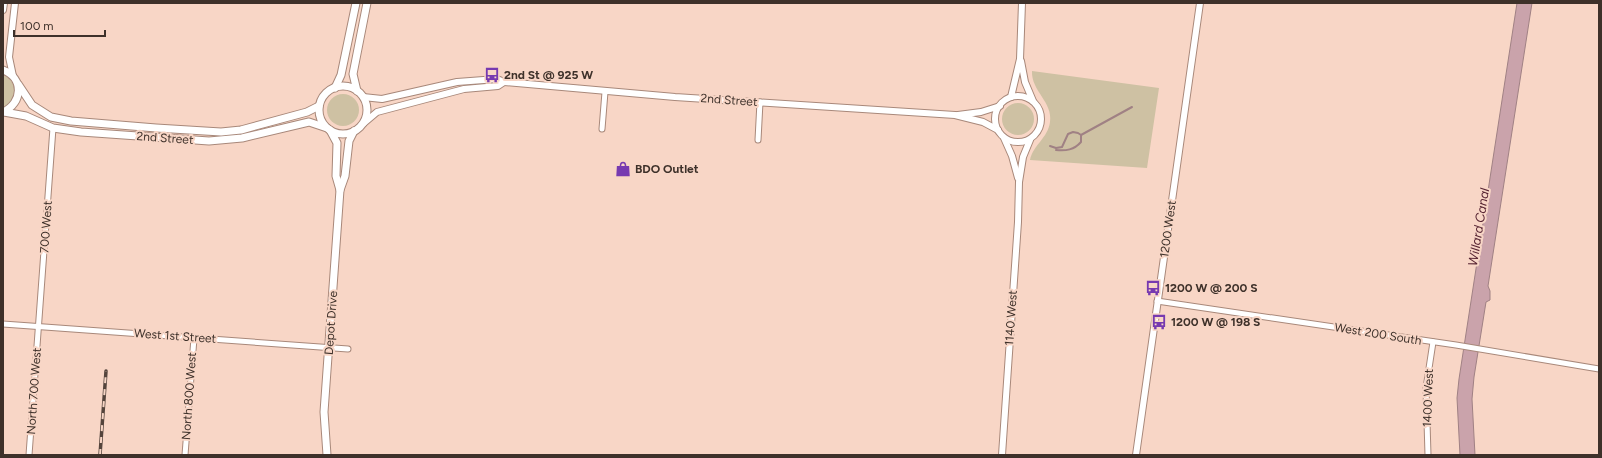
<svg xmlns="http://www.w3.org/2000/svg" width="1602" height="458" viewBox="0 0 1602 458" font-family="Figtree,sans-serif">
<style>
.green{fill:#cec1a3}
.water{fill:#caa3ab;stroke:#a08184}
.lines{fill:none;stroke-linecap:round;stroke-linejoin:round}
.stream{stroke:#a08184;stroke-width:2}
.minor-casing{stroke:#a8887a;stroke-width:7}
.tertiary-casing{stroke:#a8887a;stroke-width:8}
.secondary-casing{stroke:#a8887a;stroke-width:9}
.minor{stroke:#fff;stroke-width:5}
.tertiary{stroke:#fff;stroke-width:6}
.secondary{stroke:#fff;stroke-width:7}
.rail-casing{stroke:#54443c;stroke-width:3.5}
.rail{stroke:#f8d6c6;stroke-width:2;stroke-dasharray:6;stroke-linecap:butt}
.labels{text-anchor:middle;stroke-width:4;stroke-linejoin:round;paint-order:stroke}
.poi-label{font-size:12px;font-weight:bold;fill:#3e312a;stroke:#f8d6c6;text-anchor:start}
.street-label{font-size:12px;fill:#3e312a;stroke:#f8d6c6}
.water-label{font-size:13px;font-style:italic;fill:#582533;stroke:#f8d6c6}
</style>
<rect width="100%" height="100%" fill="#f8d6c6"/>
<g class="green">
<path d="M1032,71L1159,88L1147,168L1030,160C1033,145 1048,138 1050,122C1053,102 1031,91 1032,71Z"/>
<path d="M3,75C19,81 18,102 3,108Z"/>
<circle cx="343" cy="110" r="16"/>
<circle cx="1018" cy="119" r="16"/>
</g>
<polygon class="water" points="1517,3 1532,3 1488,286 1490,291 1490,300 1486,302 1474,377 1472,399 1475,455 1460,455 1457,398 1459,379"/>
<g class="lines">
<g class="stream">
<polyline points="1081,135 1132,107"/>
<path d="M1050,146L1056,148L1062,147L1068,134L1073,132L1078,133L1081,135V142C1074,150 1066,151 1056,150"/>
</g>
<defs>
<g id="minor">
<polyline points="602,129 605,92"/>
<polyline points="758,140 760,102"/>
<polyline points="1157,301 1456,345 1599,369"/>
<polyline points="3,324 348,349"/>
<polyline points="29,455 53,128"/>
<polyline points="185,455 194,338"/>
<polyline points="1428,455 1426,388 1433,342"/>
</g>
<g id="tertiary">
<polyline points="3,10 4,3"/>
<polyline points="1021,61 1025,82 1033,101"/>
<polyline points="13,76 9,57 15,3"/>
<circle cx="1018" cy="119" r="23"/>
<polyline points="363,97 382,99 457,82 497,79 504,82 675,97 955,115 983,122 998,130"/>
<polyline points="1011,97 1020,59 1022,3"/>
<polyline points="958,115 981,112 1000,106"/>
<polyline points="364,123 377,112 464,89 498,86 504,82"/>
<polyline points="1004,138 1012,156 1018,178"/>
<polyline points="1002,455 1018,222 1019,182 1023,157 1030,140"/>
<polyline points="1136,455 1200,3"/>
</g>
<g id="secondary">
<path d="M3,70C24,78 23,103 3,112"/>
<polyline points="18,84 32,105 51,117 71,121 156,128 221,132 241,130 307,112 319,106"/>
<circle cx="343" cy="110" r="24"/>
<polyline points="335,88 341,75 356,3"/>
<polyline points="357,91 353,74 367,3"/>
<polyline points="4,112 26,116 53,128 81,132 209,141 242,138 309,122 327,128"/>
<polyline points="330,130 337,143 336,176 340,190"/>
<polyline points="327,455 324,412 340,190 345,176 349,141 354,131"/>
</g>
</defs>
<use href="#minor" class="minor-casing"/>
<use href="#tertiary" class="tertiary-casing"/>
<use href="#secondary" class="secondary-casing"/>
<use href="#minor" class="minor"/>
<use href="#tertiary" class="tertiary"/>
<use href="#secondary" class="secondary"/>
<defs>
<polyline id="rail" points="100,455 106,371"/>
</defs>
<use href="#rail" class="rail-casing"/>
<use href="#rail" class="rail"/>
</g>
<defs>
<symbol id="bus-bare" viewBox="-9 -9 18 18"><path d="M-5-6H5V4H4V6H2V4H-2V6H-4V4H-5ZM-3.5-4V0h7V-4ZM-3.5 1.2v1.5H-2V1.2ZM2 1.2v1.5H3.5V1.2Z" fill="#773ab0" stroke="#f8d6c6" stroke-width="2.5" paint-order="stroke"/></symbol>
<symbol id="shop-bare" viewBox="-9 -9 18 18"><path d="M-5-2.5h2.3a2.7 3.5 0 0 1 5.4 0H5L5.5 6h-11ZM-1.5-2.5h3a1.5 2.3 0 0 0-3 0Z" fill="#773ab0" stroke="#f8d6c6" stroke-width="2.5" paint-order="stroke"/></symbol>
</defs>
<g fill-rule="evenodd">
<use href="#bus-bare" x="481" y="64" width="22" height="22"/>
<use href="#shop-bare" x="612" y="158" width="22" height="22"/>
<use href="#bus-bare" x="1142" y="277" width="22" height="22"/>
<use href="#bus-bare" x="1148" y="311" width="22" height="22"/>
</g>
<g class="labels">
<g class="poi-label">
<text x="504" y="79">2nd St @ 925 W</text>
<text x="635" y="173">BDO Outlet</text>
<text x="1165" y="292">1200 W @ 200 S</text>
<text x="1171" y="326">1200 W @ 198 S</text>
</g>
<g class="street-label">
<text transform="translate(729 100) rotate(4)" y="4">2nd Street</text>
<text transform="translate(165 138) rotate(4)" y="4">2nd Street</text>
<text transform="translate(46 227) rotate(-86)" y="4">700 West</text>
<text transform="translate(1168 229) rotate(-82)" y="4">1200 West</text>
<text transform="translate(1011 318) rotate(-86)" y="4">1140 West</text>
<text transform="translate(331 323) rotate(-86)" y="4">Depot Drive</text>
<text transform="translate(1378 334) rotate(9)" y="4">West 200 South</text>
<text transform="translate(175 336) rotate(4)" y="4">West 1st Street</text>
<text transform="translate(34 391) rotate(-86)" y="4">North 700 West</text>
<text transform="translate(189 396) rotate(-86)" y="4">North 800 West</text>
<text transform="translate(1428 398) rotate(-88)" y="4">1400 West</text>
</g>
<g class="water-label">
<text transform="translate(1478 227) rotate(-81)" y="5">Willard Canal</text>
</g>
</g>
<rect width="1602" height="458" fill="none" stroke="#3e312a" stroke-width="8"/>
<path d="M14 30v6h91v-6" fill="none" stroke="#3e312a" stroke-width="2"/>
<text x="20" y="30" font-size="12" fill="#3e312a" stroke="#f8d6c6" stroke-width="3" paint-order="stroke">100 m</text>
</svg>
